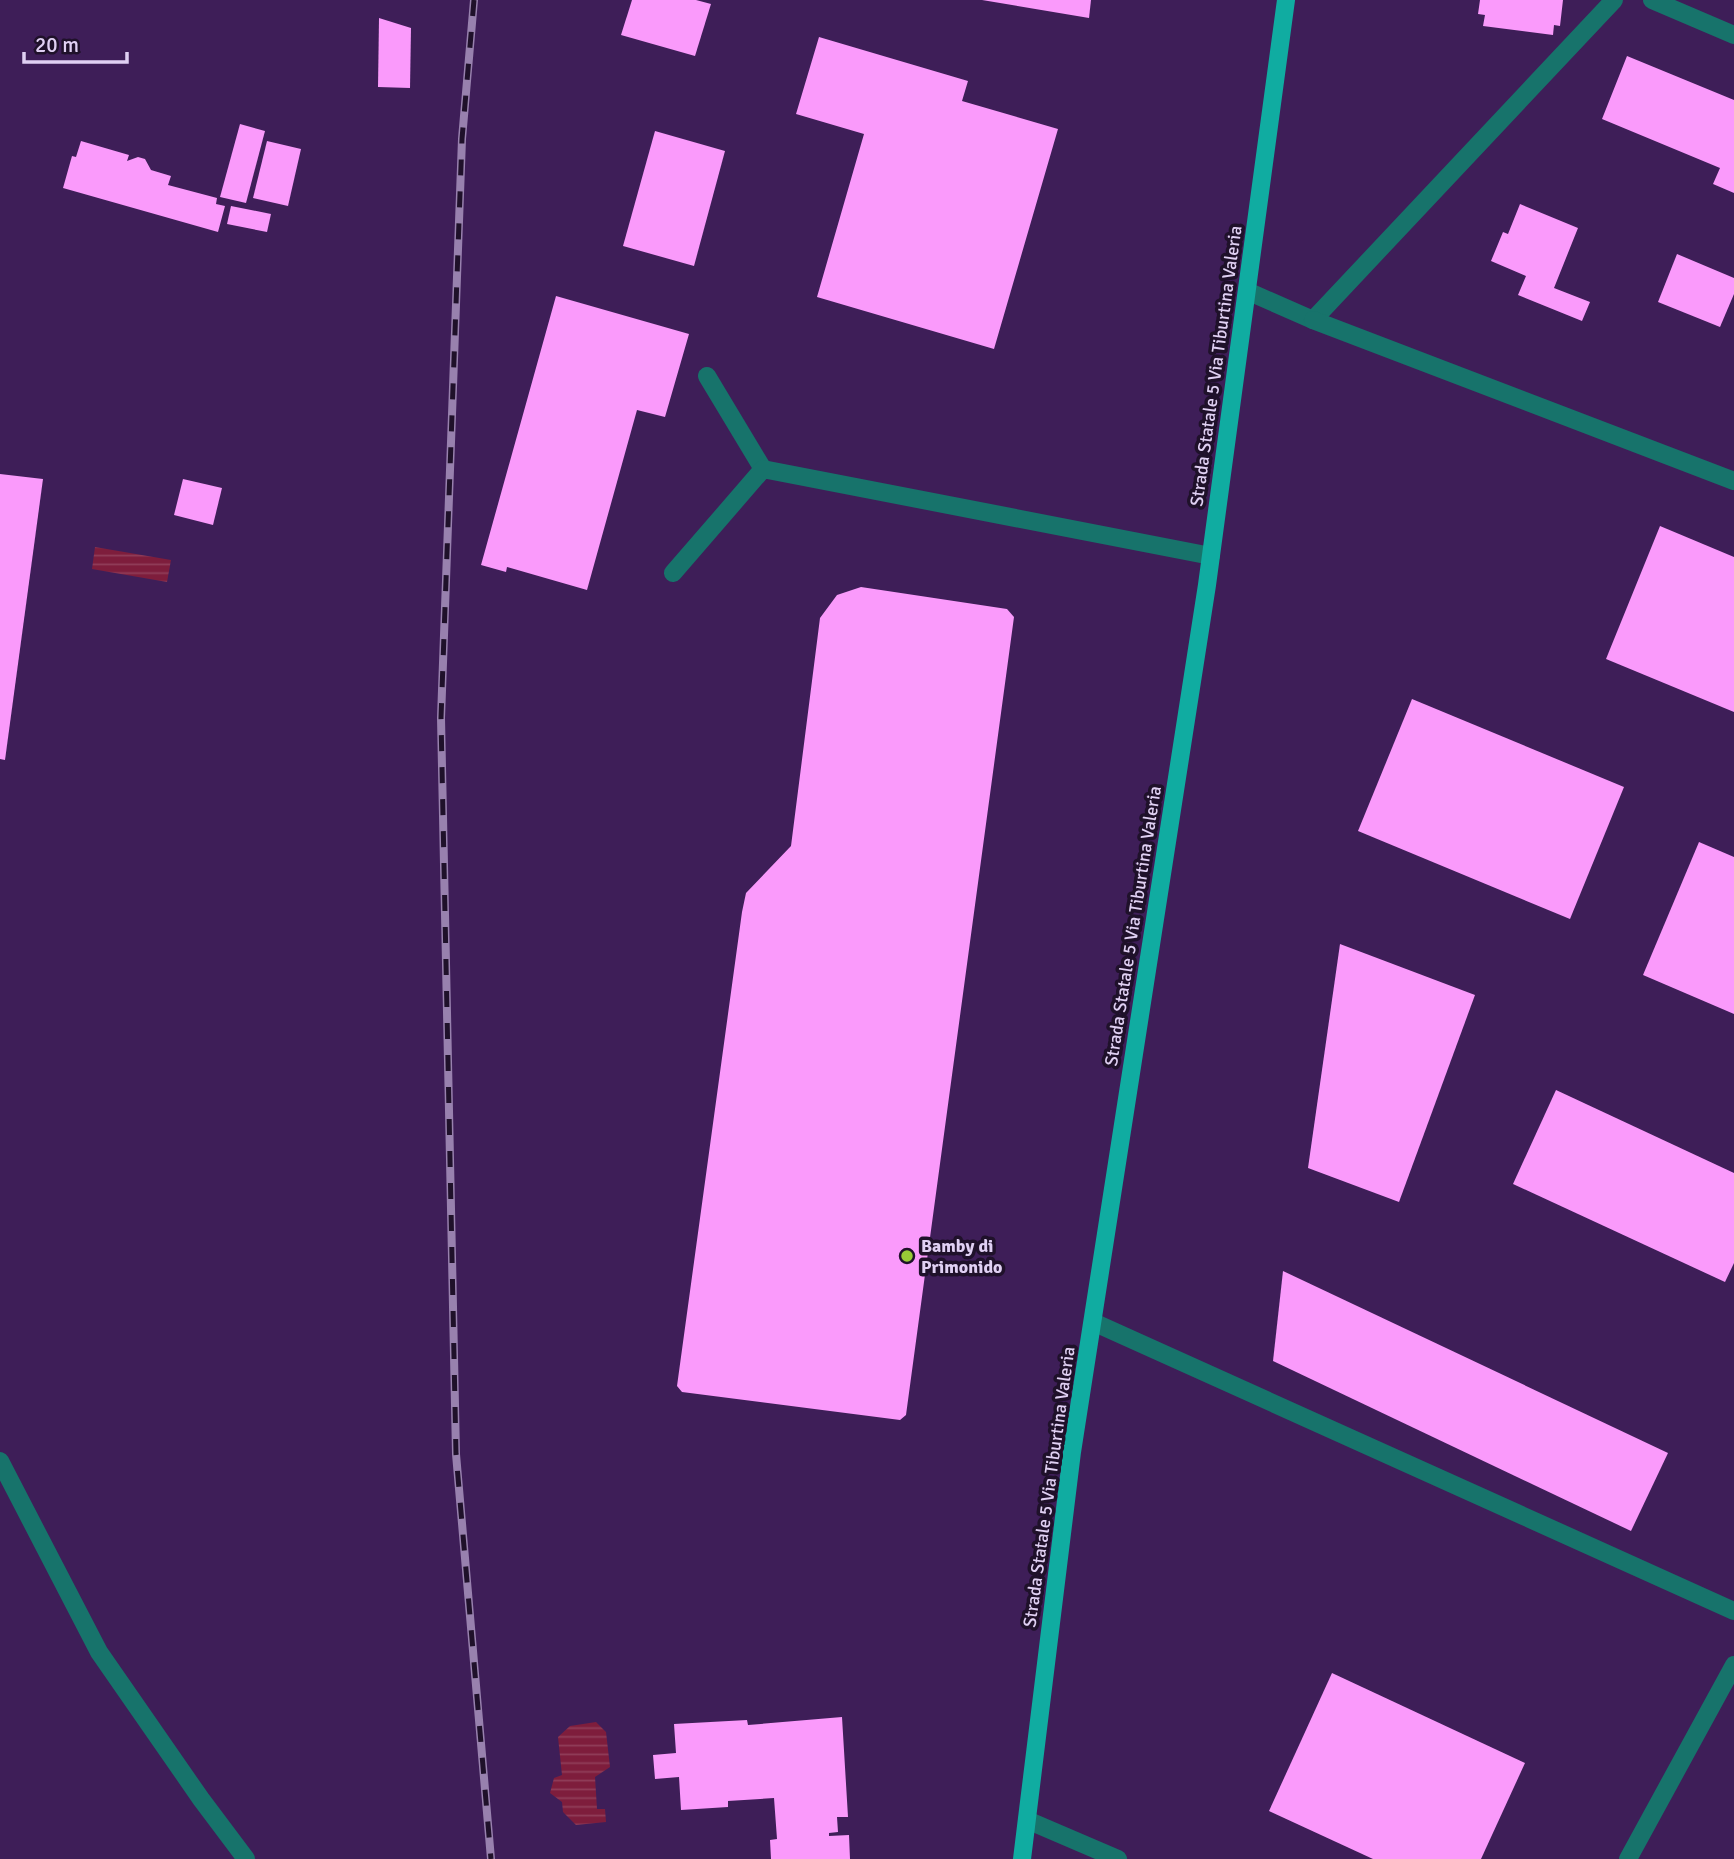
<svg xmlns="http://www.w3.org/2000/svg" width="1734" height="1859" viewBox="0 0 1734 1859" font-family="Signika,sans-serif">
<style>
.water{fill:url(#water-rules)}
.building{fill:#fa9afb}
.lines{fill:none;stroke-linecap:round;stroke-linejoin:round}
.minor{stroke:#17736b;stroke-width:18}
.major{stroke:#10aca1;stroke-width:18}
.rail-casing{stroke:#9881ae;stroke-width:8}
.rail{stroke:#1f112a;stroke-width:5;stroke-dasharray:16;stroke-linecap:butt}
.poi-dot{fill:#99cb36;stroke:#1f112a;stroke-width:2.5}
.labels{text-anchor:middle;stroke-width:7;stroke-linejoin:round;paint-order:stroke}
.street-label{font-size:18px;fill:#e0d0f3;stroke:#1f112a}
.poi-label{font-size:18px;font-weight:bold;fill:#e0d0f3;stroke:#1f112a;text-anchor:start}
</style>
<defs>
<pattern id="water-rules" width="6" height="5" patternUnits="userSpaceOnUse" patternTransform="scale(1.75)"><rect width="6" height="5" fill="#7e1d3c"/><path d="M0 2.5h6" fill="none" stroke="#903d59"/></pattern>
</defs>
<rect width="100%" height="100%" fill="#3e1e58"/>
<g class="water">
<polygon points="95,547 171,560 167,582 92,569"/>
<polygon points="596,1722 606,1732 610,1767 595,1777 597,1809 605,1809 606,1822 576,1825 563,1812 562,1802 550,1793 554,1778 562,1775 558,1737 570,1726"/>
</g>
<g class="building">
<polygon points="632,0 696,0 711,4 695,56 621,35"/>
<polygon points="982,0 1091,0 1089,18"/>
<polygon points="1480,0 1563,0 1560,26 1554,25 1553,35 1483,26 1485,15 1478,14"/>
<polygon points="379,18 411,28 410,88 378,87"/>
<polygon points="819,37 968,81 962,101 1058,129 994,349 817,297 864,134 796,114"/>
<polygon points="1627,56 1734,100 1734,193 1713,184 1720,168 1602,119"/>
<polygon points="240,124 265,131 246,203 220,197"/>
<polygon points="655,131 725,151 694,266 623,246"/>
<polygon points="81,141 129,155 127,161 138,157 145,159 151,170 171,176 168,185 217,198 216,204 225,206 218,232 63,188 72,156 76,157"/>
<polygon points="267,141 301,149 288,206 253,198"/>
<polygon points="1520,204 1578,228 1554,288 1590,302 1582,321 1518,295 1526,276 1491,261 1503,232 1508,234"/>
<polygon points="231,206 271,214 267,232 227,224"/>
<polygon points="1677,254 1734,278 1734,294 1720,327 1658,302"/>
<polygon points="556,296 689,334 665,417 637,410 587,590 507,567 506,572 481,565"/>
<polygon points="0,474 43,479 5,760 0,759"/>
<polygon points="183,479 222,488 213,525 174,515"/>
<polygon points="1660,526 1734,557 1734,712 1606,659"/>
<polygon points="861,587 1007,609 1014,617 906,1415 900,1420 682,1392 677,1386 742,912 746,893 791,846 820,618 837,595"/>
<polygon points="1412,699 1624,787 1570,919 1358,831"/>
<polygon points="1699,842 1734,857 1734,1014 1643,975"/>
<polygon points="1340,944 1475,995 1399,1202 1308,1168"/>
<polygon points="1556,1090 1734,1173 1734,1263 1725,1282 1513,1184"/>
<polygon points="1283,1271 1668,1453 1631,1531 1273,1361"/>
<polygon points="1332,1673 1525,1763 1481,1859 1373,1859 1269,1811"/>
<polygon points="842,1717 848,1817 837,1817 838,1832 829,1833 829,1836 849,1835 850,1859 771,1859 770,1840 777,1839 774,1798 728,1801 728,1807 681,1810 679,1777 655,1779 653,1755 676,1753 674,1724 747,1720 748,1725"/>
</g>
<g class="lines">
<g class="minor">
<polyline points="1652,0 1734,35"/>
<polyline points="1247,291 1313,320 1614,0"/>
<polyline points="1313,320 1734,481"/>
<polyline points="707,376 763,469"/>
<polyline points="673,573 763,469 1211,556"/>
<polyline points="1093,1322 1734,1611"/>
<polyline points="0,1461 99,1652 201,1799 246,1859"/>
<polyline points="1027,1820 1118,1859"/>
<polyline points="1628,1859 1734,1665"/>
</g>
<polyline class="major" points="1022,1859 1072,1452 1207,585 1286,0"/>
<defs>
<polyline id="rail" points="474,0 462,139 441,718 456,1454 491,1859"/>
</defs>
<use href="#rail" class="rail-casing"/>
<use href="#rail" class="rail"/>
</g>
<circle class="poi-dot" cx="907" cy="1256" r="7"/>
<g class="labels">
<g class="street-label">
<text transform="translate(1216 366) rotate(-82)" y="6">Strada Statale 5 Via Tiburtina Valeria</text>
<text transform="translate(1133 926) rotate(-81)" y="6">Strada Statale 5 Via Tiburtina Valeria</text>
<text transform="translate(1049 1487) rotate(-82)" y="6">Strada Statale 5 Via Tiburtina Valeria</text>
</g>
<g class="poi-label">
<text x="921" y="1252">Bamby di<tspan x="921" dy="21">Primonido</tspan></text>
</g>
</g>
<path d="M24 52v10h103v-10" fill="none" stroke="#e0d0f3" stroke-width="3.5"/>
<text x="35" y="52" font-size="21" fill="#e0d0f3" stroke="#1f112a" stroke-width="5" paint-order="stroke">20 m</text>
</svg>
